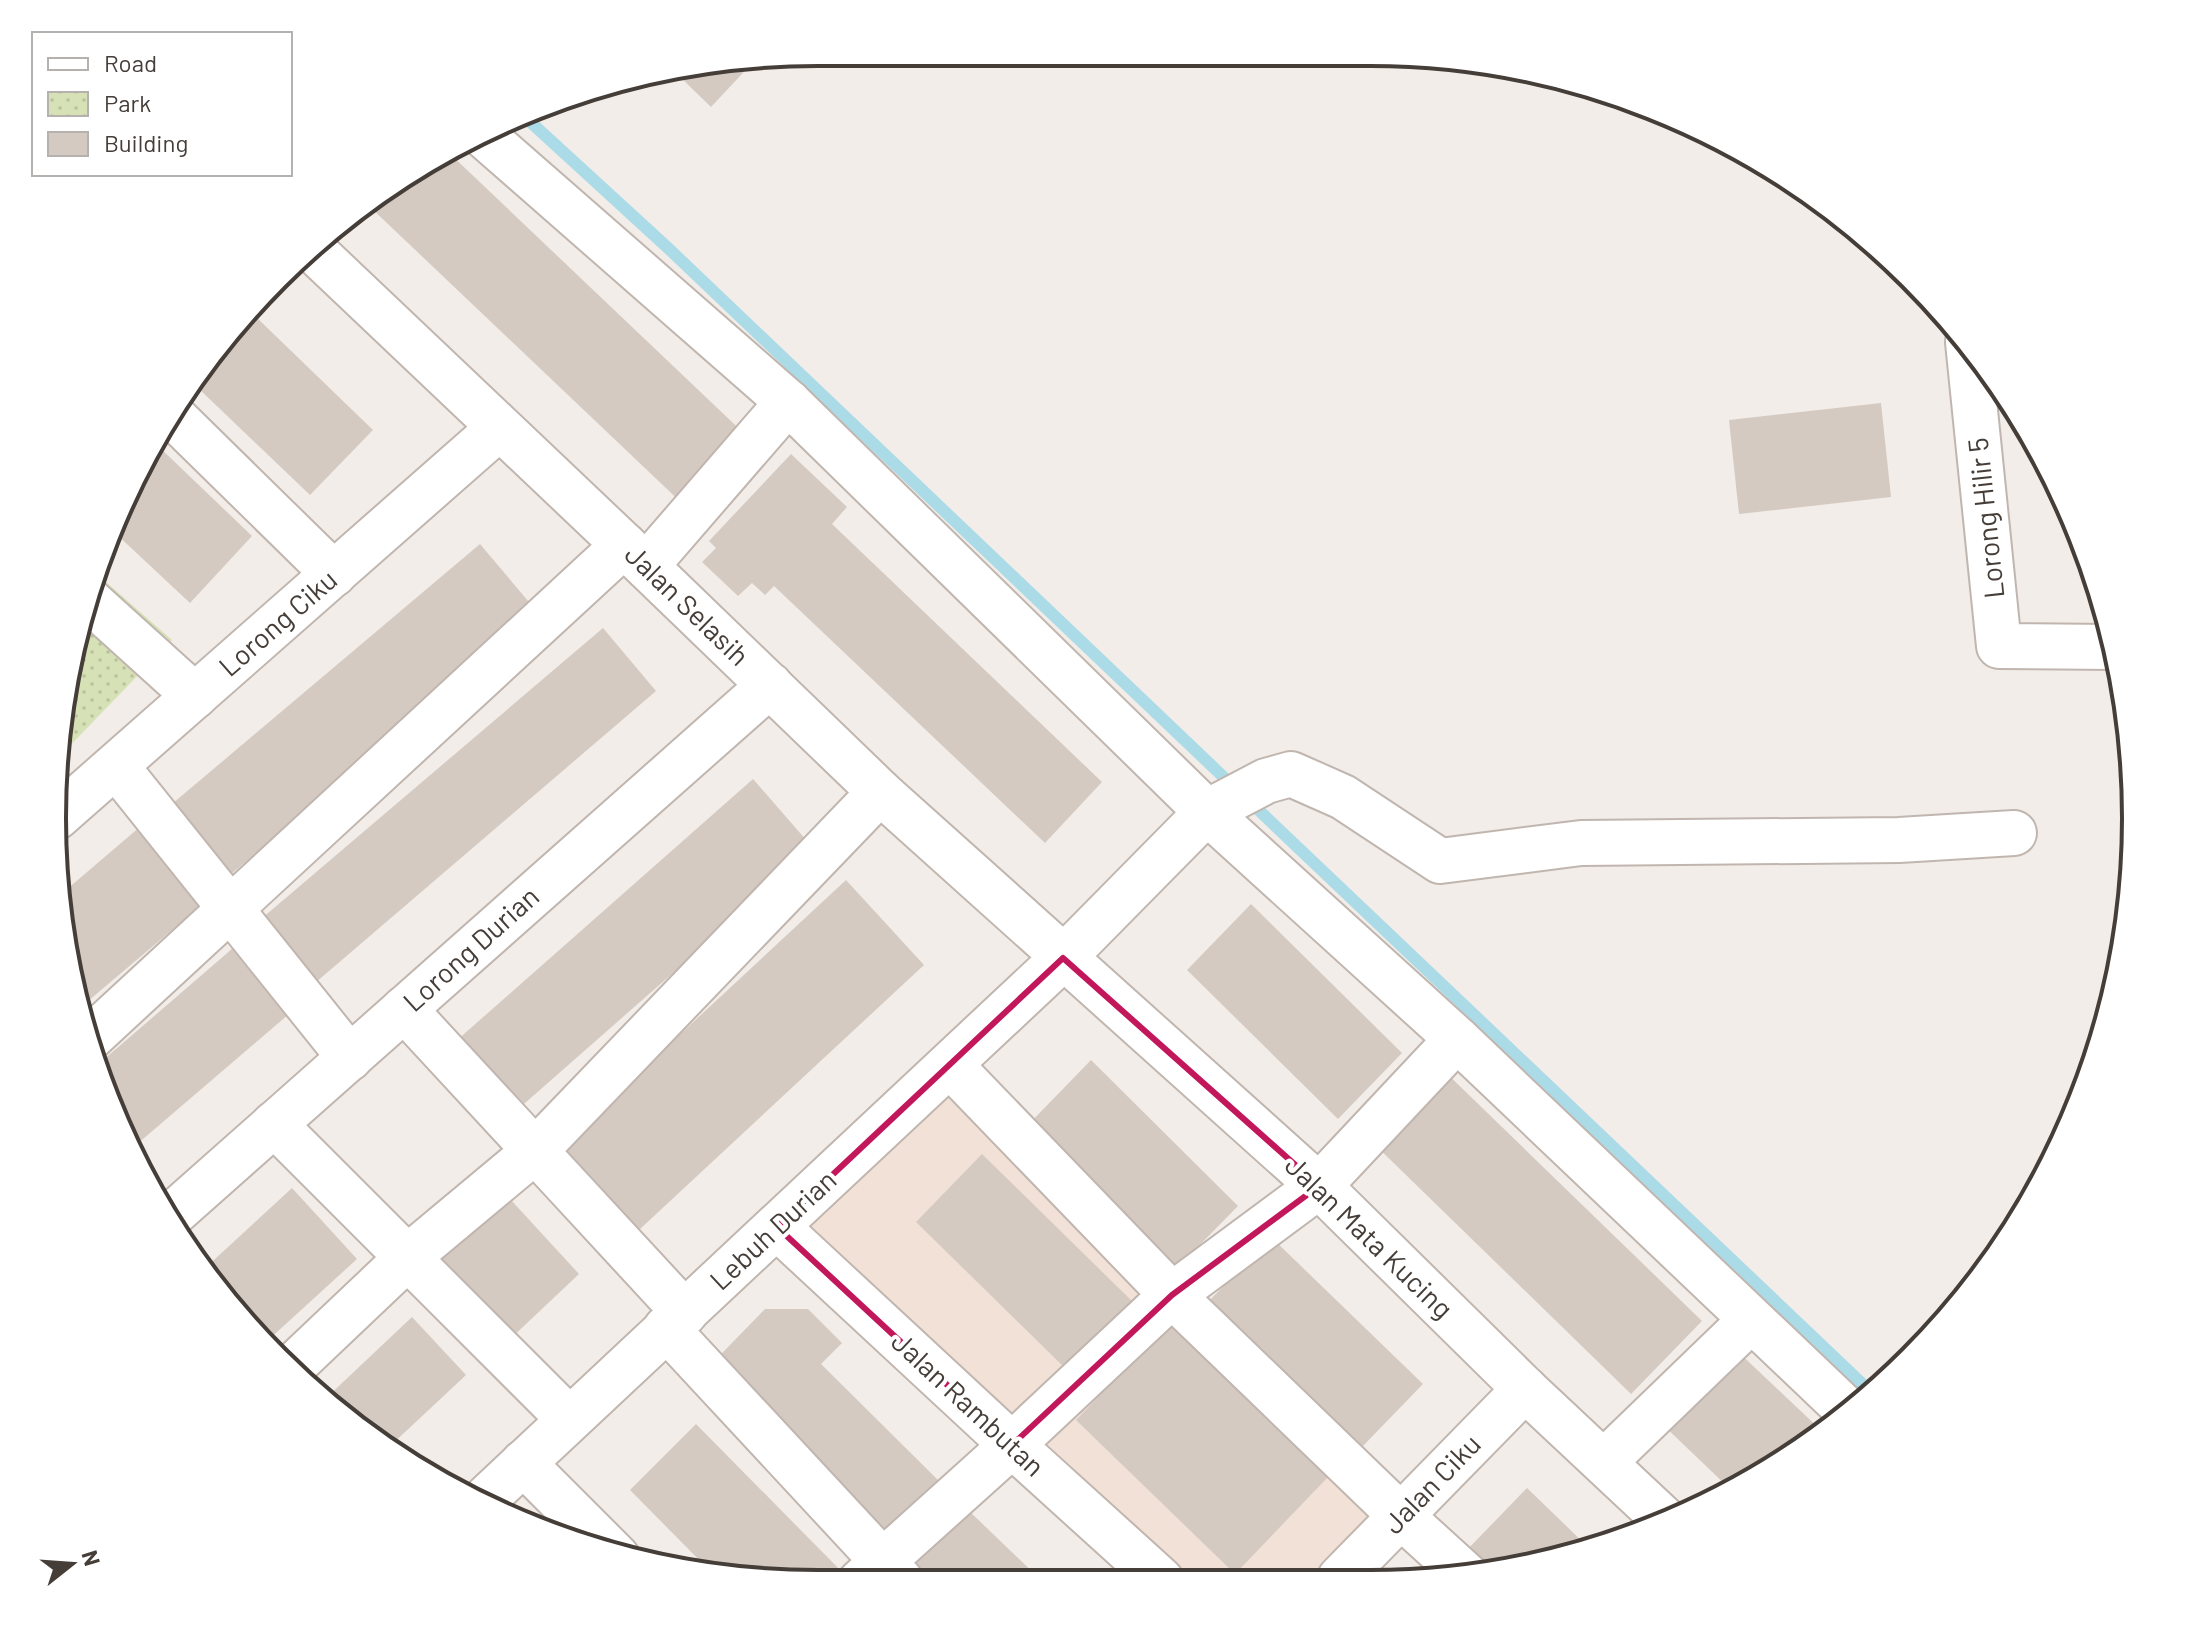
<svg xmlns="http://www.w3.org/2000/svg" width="2188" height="1636" viewBox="0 0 2188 1636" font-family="Barlow,sans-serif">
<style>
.commercial{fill:#f2e1d6}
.park{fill:url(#park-dots)}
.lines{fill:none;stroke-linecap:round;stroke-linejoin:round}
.stream{stroke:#acdbe8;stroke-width:12}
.building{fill:#d5cac2}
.minor-casing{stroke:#c0b6af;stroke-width:48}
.minor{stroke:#fff;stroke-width:44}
.marked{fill:none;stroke:#c2185b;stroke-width:6;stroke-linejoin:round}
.labels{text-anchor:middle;stroke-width:8;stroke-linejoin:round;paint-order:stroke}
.street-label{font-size:28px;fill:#453d38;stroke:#fff}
.rim{fill:none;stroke:#453d38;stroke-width:4}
</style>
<defs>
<pattern id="park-dots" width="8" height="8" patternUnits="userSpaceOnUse" patternTransform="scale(2)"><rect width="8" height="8" fill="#d6e2b6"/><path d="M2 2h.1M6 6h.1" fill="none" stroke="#b9c39d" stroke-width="1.8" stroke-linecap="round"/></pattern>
</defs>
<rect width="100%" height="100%" fill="#f2ede8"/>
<polygon class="commercial" points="938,1074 1401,1516 1340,1578 1161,1580 777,1227"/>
<polygon class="park" points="98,575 172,640 61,755 67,669"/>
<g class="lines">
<g class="stream">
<polyline points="525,117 668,248 1234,787"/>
<polyline points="1248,800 1872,1393"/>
</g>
</g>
<g class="building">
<polygon points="755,60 711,107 674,71 719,65"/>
<polygon points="446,150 752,441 688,509 369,206 435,155"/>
<polygon points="251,312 373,430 310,495 197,387"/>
<polygon points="1881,403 1891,497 1739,514 1729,420"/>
<polygon points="156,444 252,536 190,603 113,531 131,479"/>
<polygon points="791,454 847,507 832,524 1102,782 1045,843 774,586 765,595 752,583 738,596 702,562 716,548 709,541"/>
<polygon points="480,544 539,614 224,880 166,809"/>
<polygon points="603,628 656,691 308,989 254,925"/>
<polygon points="753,779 814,849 508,1118 447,1049"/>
<polygon points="141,826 205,902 81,1007 59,896"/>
<polygon points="846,880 924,965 625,1243 547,1158"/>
<polygon points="1251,904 1402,1053 1338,1119 1187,970"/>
<polygon points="233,948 289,1014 136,1145 94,1068"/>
<polygon points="1091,1060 1238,1206 1174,1271 1027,1126"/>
<polygon points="1438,1065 1702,1321 1631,1394 1368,1138"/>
<polygon points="982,1154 1136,1305 1070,1373 916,1222"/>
<polygon points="498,1186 579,1274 508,1341 427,1253"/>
<polygon points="292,1188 357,1259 265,1343 210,1284 203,1270"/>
<polygon points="1271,1237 1423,1384 1360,1449 1208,1302"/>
<polygon points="765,1309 808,1309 842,1343 821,1364 940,1482 867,1557 692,1384"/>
<polygon points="412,1317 466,1375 388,1448 323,1401"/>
<polygon points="1168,1324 1328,1477 1235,1574 1076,1420"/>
<polygon points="1732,1346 1824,1433 1729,1488 1661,1423"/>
<polygon points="696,1424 849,1579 846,1582 767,1582 712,1573 630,1490"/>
<polygon points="1527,1488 1587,1546 1483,1574 1463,1554"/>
<polygon points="967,1509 1041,1580 907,1581 902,1577"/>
</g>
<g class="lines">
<defs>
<g id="minor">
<polyline points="483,135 788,402 1207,812 1457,1039 1850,1413"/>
<polyline points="312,249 624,545 880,792 1319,1186 1525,1389 1668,1523"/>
<polyline points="1968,342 1999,646 2114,647"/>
<polyline points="175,418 334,574"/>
<polyline points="646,566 788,402"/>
<polyline points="90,601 195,696"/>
<polyline points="116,766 350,1058"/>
<polyline points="57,817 499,428"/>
<polyline points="404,1009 685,1313"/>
<polyline points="88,1040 624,545"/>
<polyline points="950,1065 1172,1295 1401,1516 1468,1577"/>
<polyline points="274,1124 569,1419"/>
<polyline points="173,1214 770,685"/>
<polyline points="777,1227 1012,1445 1161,1580"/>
<polyline points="666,1328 901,1581"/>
<polyline points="290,1369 408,1257 535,1151 880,792"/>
<polyline points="1604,1462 1751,1320"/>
<polyline points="523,1463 617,1557"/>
<polyline points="483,1501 1063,958 1207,812 1266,781 1291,774 1343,797 1440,861 1581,843 1899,840 2014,833"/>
<polyline points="1340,1578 1525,1389"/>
<polyline points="860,1582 1012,1445 1172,1295 1319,1186 1457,1039"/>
</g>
</defs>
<use href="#minor" class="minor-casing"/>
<use href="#minor" class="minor"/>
</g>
<path class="marked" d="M1063,958L1319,1186L1172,1295L1012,1445L777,1227Z"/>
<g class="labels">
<g class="street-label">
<text transform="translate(1986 518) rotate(-96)" y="10">Lorong Hilir 5</text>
<text transform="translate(687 605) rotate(44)" y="10">Jalan Selasih</text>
<text transform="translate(278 623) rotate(-41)" y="10">Lorong Ciku</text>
<text transform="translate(471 949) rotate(-42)" y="10">Lorong Durian</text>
<text transform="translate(773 1230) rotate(-43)" y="10">Lebuh Durian</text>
<text transform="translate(1369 1237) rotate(44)" y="10">Jalan Mata Kucing</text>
<text transform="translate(968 1404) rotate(43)" y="10">Jalan Rambutan</text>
<text transform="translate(1432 1484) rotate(-46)" y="10">Jalan Ciku</text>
</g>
</g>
<path d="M0 0H2188V1636H0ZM818 66H1370A752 752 0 0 1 2122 818V818A752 752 0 0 1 1370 1570H818A752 752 0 0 1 66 818V818A752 752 0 0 1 818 66Z" fill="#fff" fill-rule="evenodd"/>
<path class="rim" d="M818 66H1370A752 752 0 0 1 2122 818V818A752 752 0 0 1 1370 1570H818A752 752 0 0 1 66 818V818A752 752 0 0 1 818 66Z"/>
<rect x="32" y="32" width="260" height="144" fill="#ffffff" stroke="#b5b1af" stroke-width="2"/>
<rect x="48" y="58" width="40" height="12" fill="#ffffff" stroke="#b5b1af" stroke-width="2"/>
<text x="104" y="72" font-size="24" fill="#453d38">Road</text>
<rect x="48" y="92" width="40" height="24" fill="url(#park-dots)" stroke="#b5b1af" stroke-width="2"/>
<text x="104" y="112" font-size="24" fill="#453d38">Park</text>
<rect x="48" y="132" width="40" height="24" fill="#d5cac2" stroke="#b5b1af" stroke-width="2"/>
<text x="104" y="152" font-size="24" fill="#453d38">Building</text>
<g transform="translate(72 1564) rotate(73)" stroke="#ffffff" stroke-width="6" paint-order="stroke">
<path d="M0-6L14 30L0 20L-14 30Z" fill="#453d38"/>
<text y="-12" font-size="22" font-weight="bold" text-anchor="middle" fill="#453d38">N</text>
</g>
</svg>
